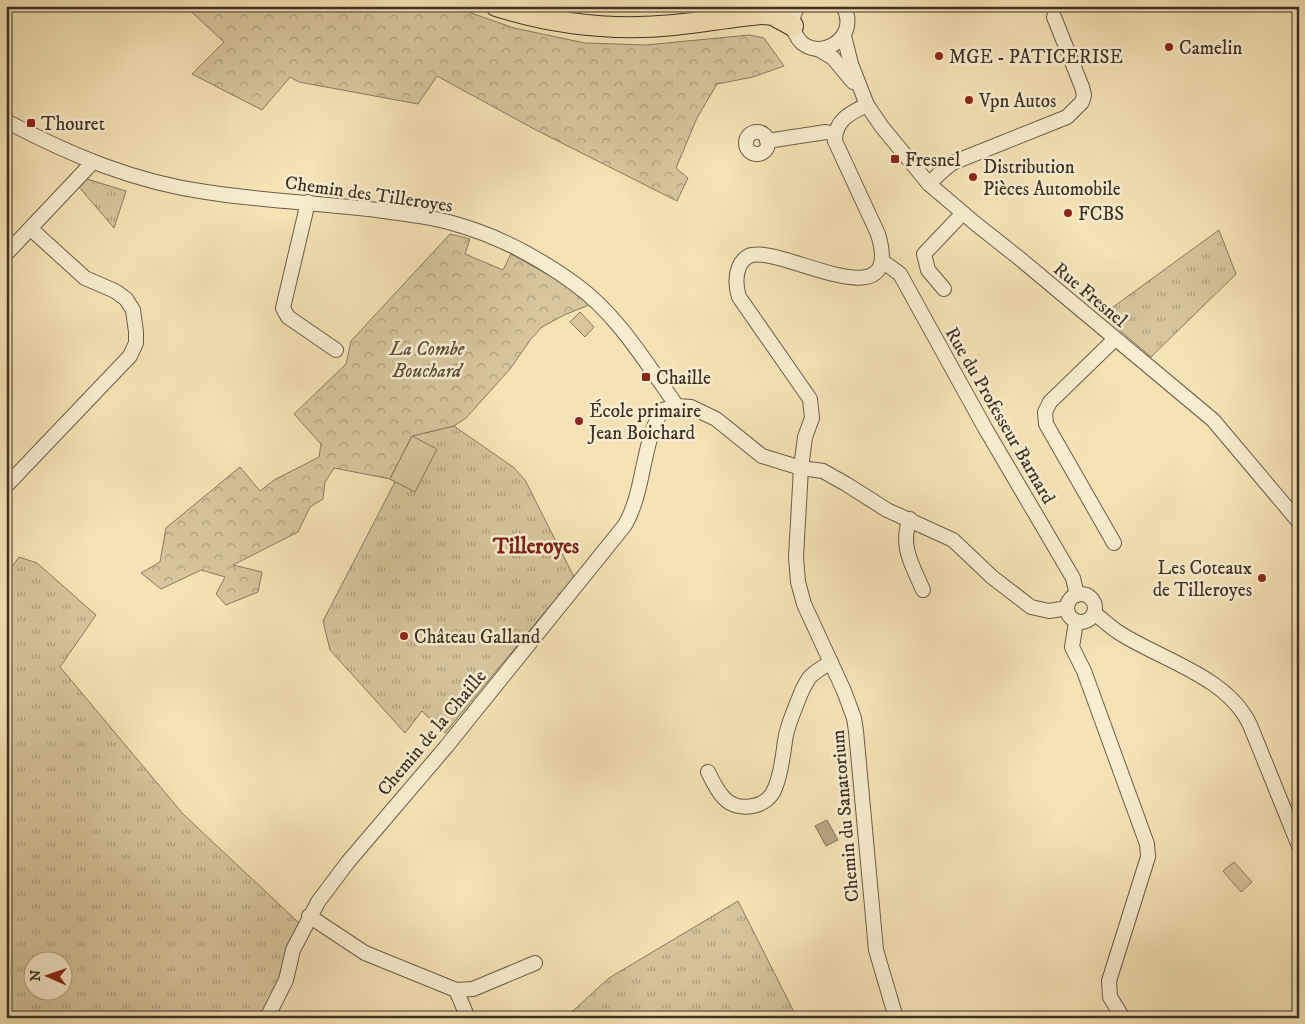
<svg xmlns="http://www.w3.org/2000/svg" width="1305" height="1024" viewBox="0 0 1305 1024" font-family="'IM FELL DW Pica',serif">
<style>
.grass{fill:url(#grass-tufts);stroke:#897a62;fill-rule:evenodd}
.forest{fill:url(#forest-crowns);stroke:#897a62}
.pitch{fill:#d6c59d;stroke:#897a62}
.water{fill:#b6a684;stroke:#85775e}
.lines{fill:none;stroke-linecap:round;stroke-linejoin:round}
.minor-casing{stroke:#6a5d4a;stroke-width:16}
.highway-casing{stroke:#3c3026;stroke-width:22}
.minor{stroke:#f8edcf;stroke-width:14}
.highway{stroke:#f5e3b5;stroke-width:20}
.poi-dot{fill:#8f2418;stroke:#f8edcf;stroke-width:2}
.labels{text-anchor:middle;stroke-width:5;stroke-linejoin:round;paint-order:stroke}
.poi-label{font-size:19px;fill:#3c3026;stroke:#f8edcf;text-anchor:start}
.street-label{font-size:19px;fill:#3c3026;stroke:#f8edcf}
.park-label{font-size:19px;font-style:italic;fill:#5b4e3e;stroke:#f8edcf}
.quarter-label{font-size:21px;font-weight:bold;fill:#7a1f14;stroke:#f8edcf}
</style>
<defs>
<pattern id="grass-tufts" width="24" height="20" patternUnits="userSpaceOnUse" patternTransform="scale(1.25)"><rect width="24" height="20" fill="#d6c59d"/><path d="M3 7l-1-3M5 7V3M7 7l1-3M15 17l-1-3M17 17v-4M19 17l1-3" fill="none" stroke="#afa080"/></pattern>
<pattern id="forest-crowns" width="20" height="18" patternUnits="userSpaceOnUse" patternTransform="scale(1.25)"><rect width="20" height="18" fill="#d6c59d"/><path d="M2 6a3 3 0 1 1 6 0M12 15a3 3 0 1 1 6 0" fill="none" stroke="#afa080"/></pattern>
</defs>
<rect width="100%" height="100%" fill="#f5e3b5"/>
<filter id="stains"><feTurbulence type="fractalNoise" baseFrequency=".004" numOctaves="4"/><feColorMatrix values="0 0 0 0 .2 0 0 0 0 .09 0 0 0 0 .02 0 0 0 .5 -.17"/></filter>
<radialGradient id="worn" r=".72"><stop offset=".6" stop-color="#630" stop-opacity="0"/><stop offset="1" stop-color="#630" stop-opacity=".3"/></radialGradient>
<g class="grass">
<polygon points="87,179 126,191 114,228 79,187"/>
<polygon points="1219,230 1236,274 1151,357 1102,315"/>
<polygon points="580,312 594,327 585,337 570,322"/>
<polygon points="454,426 513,467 525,480 574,577 445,733 422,711 405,733 330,650 323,621 395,482 390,479 412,436"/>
<path d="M19,557L37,563L96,615L60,667L183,814L299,923L280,979L260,1018H6V575ZM32,962H62V992H32Z"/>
<polygon points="738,901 797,1018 565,1018 609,978"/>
</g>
<g class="forest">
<polygon points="185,6 451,6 514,28 585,43 646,45 749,35 764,38 784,66 753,77 717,84 697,118 676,168 688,178 677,201 534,129 437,76 418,104 299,82 290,77 262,110 192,74 224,42"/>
<polygon points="450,234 470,239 465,254 503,270 511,254 561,282 589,305 564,315 542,327 531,339 510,369 466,418 454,426 412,436 390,479 334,468 325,482 323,499 310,507 298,532 233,565 262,572 258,592 226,605 216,594 225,577 201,570 161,589 141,573 160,562 166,528 240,467 260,491 274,480 319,457 321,444 294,414 346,364 351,341"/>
</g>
<g class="pitch">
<polygon points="412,436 437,449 415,492 390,479"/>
<polygon points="1234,862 1252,882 1241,892 1223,871"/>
</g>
<polygon class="water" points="827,820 838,840 826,846 815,826"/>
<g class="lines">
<defs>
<g id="minor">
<path d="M798,6C793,14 791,24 795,33C810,67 863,41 843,6"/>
<polyline points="844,36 851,64 867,105 882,127 929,184 976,224 1019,258 1213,420 1299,522"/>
<polyline points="818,49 833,58 853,82"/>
<path d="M867,105C850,113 835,120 835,141L878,234C905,323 784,247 752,255C746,256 741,262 739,267C735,277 736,287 739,297L810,399L812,418L805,437L801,468L796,557L798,582L804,604L844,691L854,718L856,731L876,950L896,1018"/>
<path d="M6,121C70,155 135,182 206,192C263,201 320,203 377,210C402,214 428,216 452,223C496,235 538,257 575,284C618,315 646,363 677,406L691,407L716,419L762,456L801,468L823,471L846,484L887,510L953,540L992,577L1031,607L1049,611L1067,608"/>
<circle cx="757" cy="143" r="11"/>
<polyline points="767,141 826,132 835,134"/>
<polyline points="929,184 938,175 952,163 1067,117 1082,102 1084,95 1082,87 1054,17"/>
<polyline points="308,202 283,308 288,317 336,350"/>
<polyline points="6,254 92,163"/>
<polyline points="882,261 900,274 985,428 1073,578 1077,595"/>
<polyline points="944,289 928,270 924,254 963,213"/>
<polyline points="6,486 130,356 136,343 136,332 133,310 126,299 115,291 85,278 31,229"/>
<path d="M910,519C899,546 913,566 923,590"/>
<polyline points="1114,543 1046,424 1045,412 1050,402 1115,339"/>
<circle cx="1081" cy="608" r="14"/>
<path d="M1094,613C1102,619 1109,626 1118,632C1161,660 1227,676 1250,725L1299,846"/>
<polyline points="1076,622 1072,647 1084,671 1147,844 1148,857 1109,981 1110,997 1123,1018"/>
<path d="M708,772C712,780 717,791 724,798C738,813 768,808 775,788C782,772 783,752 786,735C789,722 794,711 799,698C801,692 805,684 809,678C815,671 824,667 831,662"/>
<polyline points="309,916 365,953 456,990 473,989 535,963"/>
<polyline points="456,990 468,1018"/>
<path d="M267,1018L286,980L293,950L318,902L348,862L446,747L625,525C645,490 641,446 662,410L677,406"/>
</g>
<path id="highway" d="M496,6C553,24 615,31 674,25C705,22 735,16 765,14L773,15L793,26"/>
</defs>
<use href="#minor" class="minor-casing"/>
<use href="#highway" class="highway-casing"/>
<use href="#minor" class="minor"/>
<use href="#highway" class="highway"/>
</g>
<g class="poi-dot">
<circle cx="1169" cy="47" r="5"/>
<circle cx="939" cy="56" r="5"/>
<circle cx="969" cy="100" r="5"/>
<rect x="26" y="118" width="10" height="10" rx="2.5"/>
<rect x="890" y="154" width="10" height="10" rx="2.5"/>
<circle cx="973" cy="177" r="5"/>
<circle cx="1068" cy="213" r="5"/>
<rect x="641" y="372" width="10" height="10" rx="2.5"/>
<circle cx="579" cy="421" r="5"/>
<circle cx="1262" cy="578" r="5"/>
<circle cx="404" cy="636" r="5"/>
</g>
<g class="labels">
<g class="poi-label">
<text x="1179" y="54">Camelin</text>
<text x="949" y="63">MGE - PATICERISE</text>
<text x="979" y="107">Vpn Autos</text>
<text x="41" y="130">Thouret</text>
<text x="905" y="166">Fresnel</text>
<text x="983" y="173">Distribution<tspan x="983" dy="22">Pièces Automobile</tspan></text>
<text x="1078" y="220">FCBS</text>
<text x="656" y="384">Chaille</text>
<text x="589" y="417">École primaire<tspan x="589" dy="22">Jean Boichard</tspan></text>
<text x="1252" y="574" text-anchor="end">Les Coteaux<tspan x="1252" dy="22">de Tilleroyes</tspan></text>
<text x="414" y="643">Château Galland</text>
</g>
<g class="street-label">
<text transform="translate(369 193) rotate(8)" y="7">Chemin des Tilleroyes</text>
<text transform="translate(1091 294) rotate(40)" y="7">Rue Fresnel</text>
<text transform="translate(1001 415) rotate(60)" y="7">Rue du Professeur Barnard</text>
<text transform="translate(431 732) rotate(-50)" y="7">Chemin de la Chaille</text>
<text transform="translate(844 816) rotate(-95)" y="7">Chemin du Sanatorium</text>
</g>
<g class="park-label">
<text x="427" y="355">La Combe<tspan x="427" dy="22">Bouchard</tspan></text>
</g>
<g class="quarter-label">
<text x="536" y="553">Tilleroyes</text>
</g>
</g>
<rect width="1305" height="1024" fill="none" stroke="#f5e3b5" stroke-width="25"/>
<rect x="8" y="8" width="1290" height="1009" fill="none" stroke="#3c3026" stroke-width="2.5"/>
<rect x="12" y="12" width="1280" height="999" fill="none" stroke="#3c3026"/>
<g transform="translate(48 976) rotate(272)"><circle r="24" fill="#f8edcf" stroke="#ada18b"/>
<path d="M0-4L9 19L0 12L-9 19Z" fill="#8f2418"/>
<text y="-8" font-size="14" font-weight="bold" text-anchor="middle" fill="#3c3026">N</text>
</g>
<rect width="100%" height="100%" filter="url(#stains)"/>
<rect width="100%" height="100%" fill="url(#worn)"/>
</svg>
